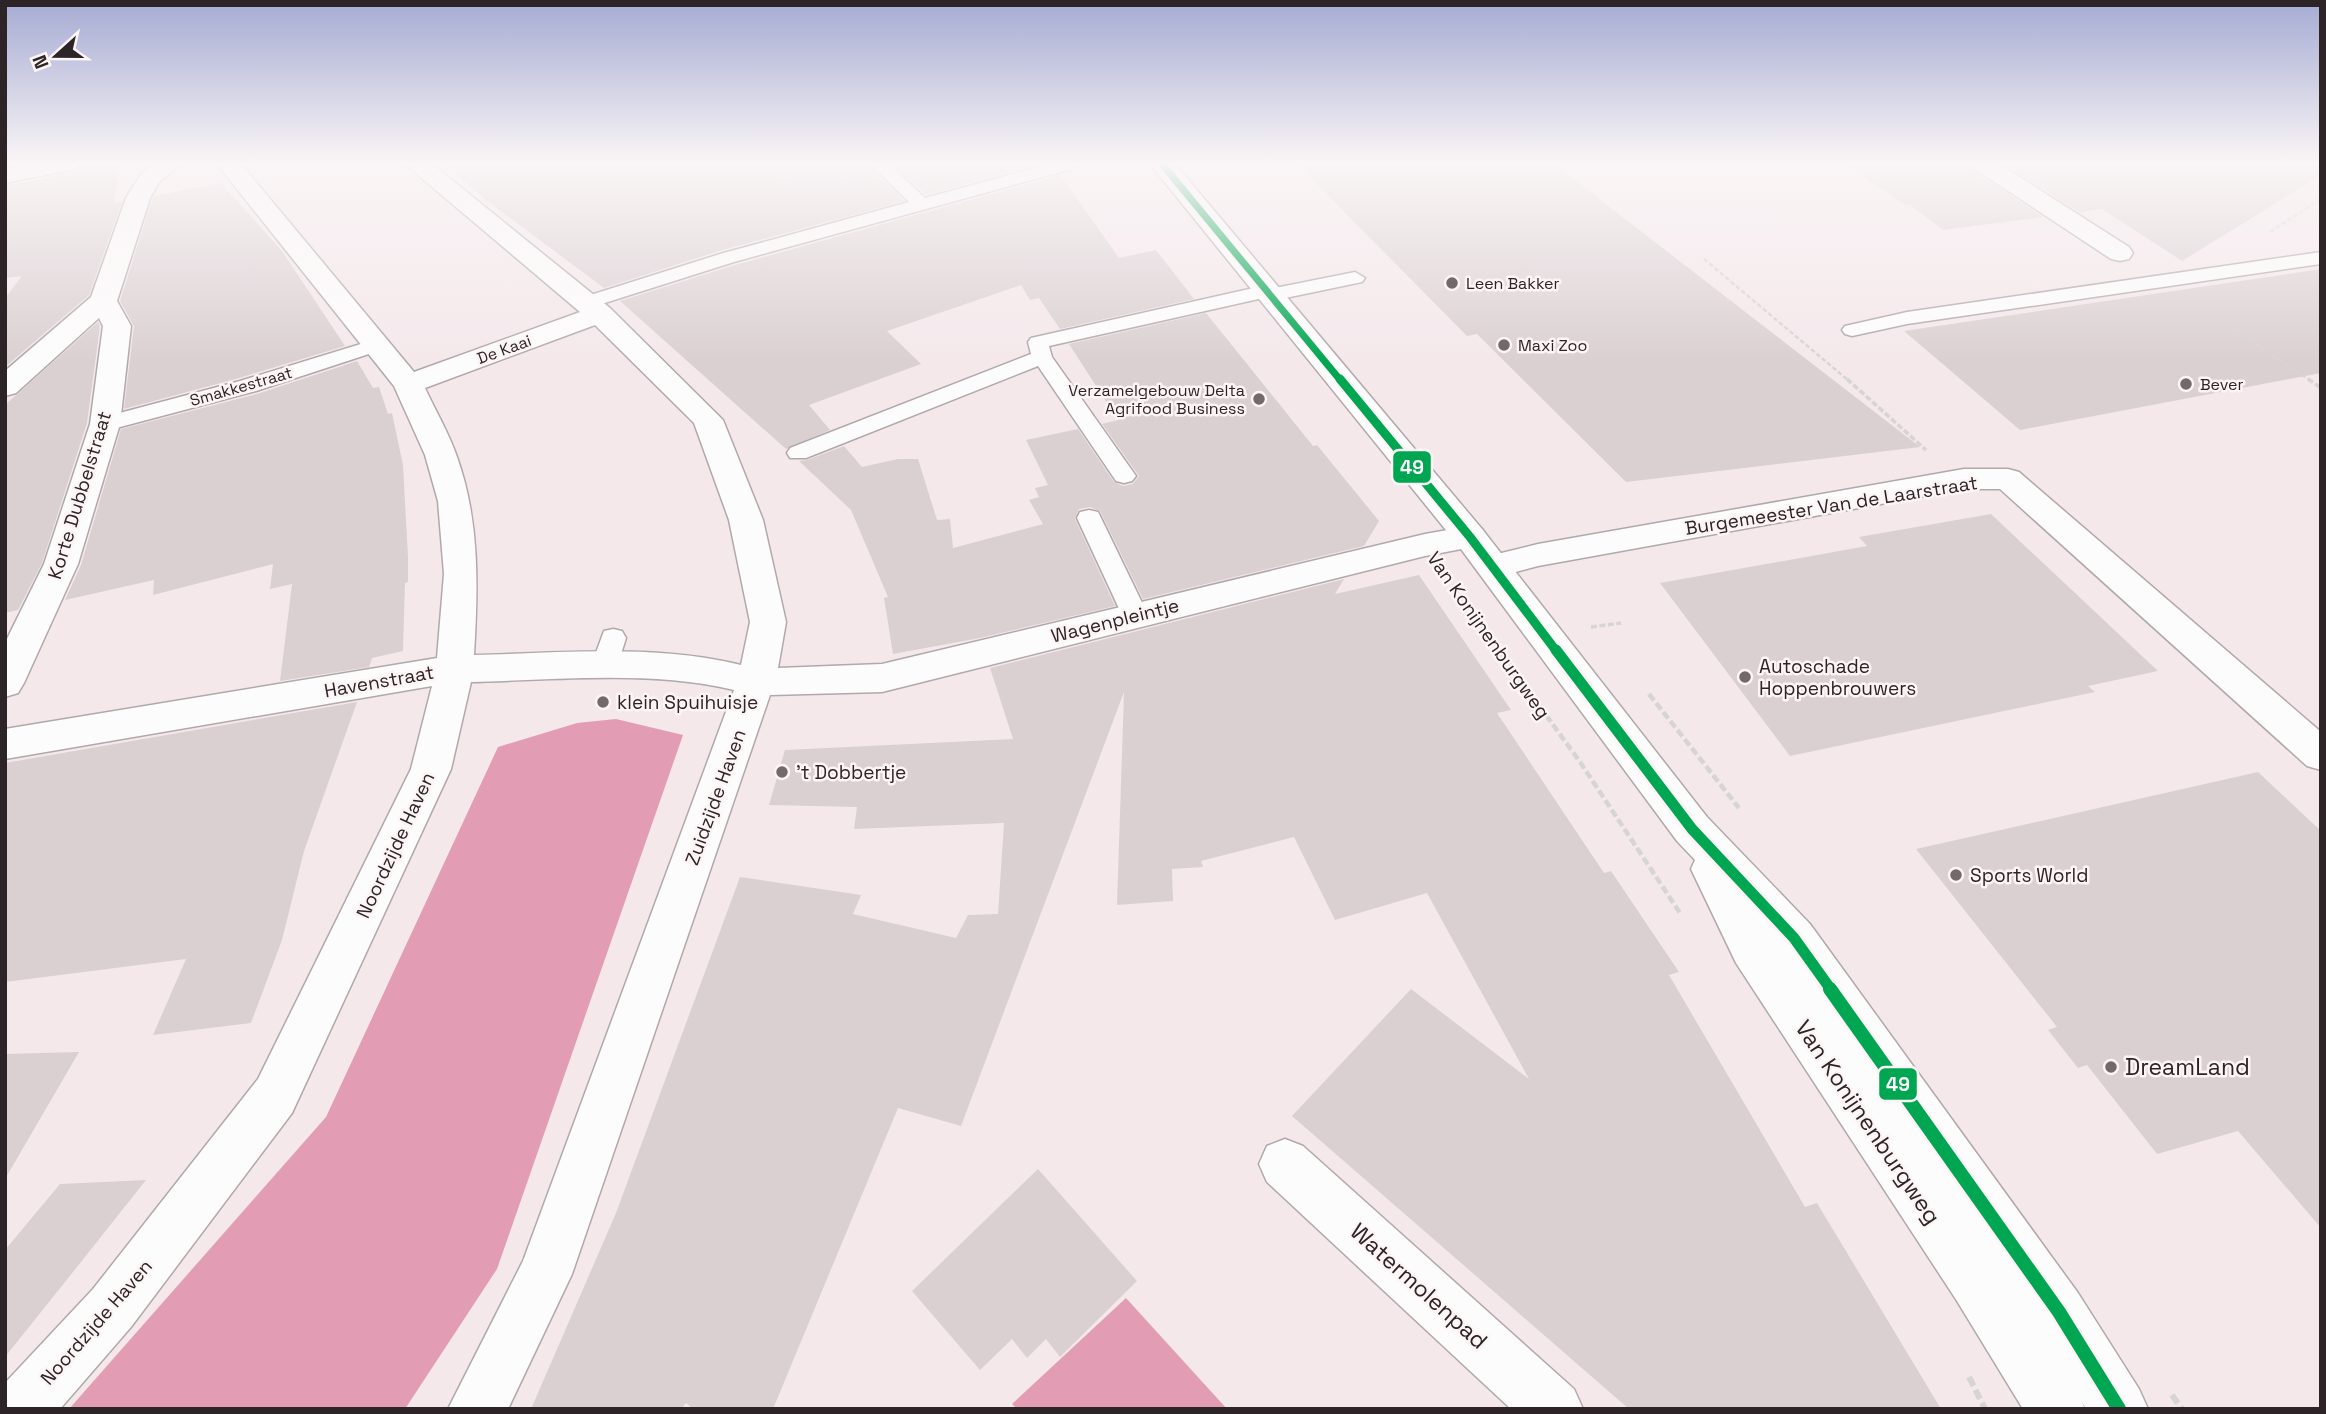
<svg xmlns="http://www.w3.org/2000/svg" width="2326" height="1414" viewBox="0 0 2326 1414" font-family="'Space Grotesk',sans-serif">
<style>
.water{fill:#e29db4}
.building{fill:#dad0d2}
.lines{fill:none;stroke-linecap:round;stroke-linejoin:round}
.lane-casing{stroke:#b1a8aa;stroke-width:3}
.street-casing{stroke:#b1a8aa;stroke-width:3}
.secondary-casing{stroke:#b1a8aa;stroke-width:3}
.path-far3{stroke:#d7d4d4;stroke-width:2.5;stroke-dasharray:4.5 2.5;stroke-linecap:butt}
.path-far2{stroke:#d7d4d4;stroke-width:3.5;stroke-dasharray:6 2.5;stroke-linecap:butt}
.path-far1{stroke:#d7d4d4;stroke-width:4.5;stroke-dasharray:8 3.5;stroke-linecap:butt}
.path{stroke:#d7d4d4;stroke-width:6;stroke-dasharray:10 4.5;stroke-linecap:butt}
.lane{fill:#fdfcfc;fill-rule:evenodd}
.street{fill:#fdfcfc;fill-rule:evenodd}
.secondary{fill:#fdfcfc;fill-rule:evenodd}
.bus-1-far3-casing{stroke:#fdf4f6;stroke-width:10}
.bus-1-far2-casing{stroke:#fdf4f6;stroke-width:13}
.bus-1-far1-casing{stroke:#fdf4f6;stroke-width:17}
.bus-1-casing{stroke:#fdf4f6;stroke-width:19}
.bus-1-far3{stroke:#00a651;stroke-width:7}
.bus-1-far2{stroke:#00a651;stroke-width:9}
.bus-1-far1{stroke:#00a651;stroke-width:11}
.bus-1{stroke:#00a651;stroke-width:14}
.poi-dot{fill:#72696b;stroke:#fdf4f6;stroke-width:2.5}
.labels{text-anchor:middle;stroke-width:5;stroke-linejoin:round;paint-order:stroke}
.far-poi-label{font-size:16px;fill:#2c2426;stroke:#fdf4f6;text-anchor:start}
.far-street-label{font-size:16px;fill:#2c2426;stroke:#fdf4f6}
.street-label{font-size:19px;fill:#2c2426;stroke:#fdf4f6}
.poi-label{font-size:19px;fill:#2c2426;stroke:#fdf4f6;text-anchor:start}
.near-poi-label{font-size:23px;fill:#2c2426;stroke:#fdf4f6;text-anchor:start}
.near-street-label{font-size:23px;fill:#2c2426;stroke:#fdf4f6}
.line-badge{stroke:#fdf4f6;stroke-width:2.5}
.badge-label{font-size:19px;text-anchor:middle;font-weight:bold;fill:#fff}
</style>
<rect width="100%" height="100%" fill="#f4e8eb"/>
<g class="water">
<polygon points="616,719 683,735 497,1269 405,1409 69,1409 326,1117 498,747 577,723"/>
<polygon points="1126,1298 1227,1409 1017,1409 1012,1404"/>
</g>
<g class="building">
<polygon points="82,164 120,164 114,203 122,202 89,295 5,367 5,298 22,276 5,278 5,186 76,172"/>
<polygon points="444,164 867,164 904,201 719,251 604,288 486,200"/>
<polygon points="893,164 1040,164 926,195"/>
<polygon points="1297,164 1554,164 1920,447 1626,482 1477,334 1467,336"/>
<polygon points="1842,164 1968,164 1974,171 2043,217 1943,230 1909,204 1906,205"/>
<polygon points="2004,164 2321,164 2321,175 2182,261 2102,209 2079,212"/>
<polygon points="1060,175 1119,258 1156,250 1194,299 1060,329 1039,298 1030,300 1021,285 887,331 921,364 809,405 830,430 786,449 620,301 735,265"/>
<polygon points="221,183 282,251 345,346 239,378 124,409 134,326 120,301 152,199 154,196"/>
<polygon points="2321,269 2321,373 2020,430 1904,331"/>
<polygon points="1206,313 1313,446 1317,445 1379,521 1364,546 1143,599 1100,511 1090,507 1079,509 1075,519 1115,606 980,638 893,654 884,598 888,597 851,510 799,461 807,460 844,446 862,467 898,459 918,459 937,520 950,519 953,548 1043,524 1029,500 1039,497 1035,488 1048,485 1026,440 1078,429 1114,482 1123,486 1133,484 1139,476 1102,424 1118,420 1069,344"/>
<polygon points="98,322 100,326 87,423 42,563 18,610 5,613 5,405"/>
<polygon points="357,361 373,388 379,387 388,414 392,413 403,465 408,557 408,582 405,583 403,651 372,658 369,667 280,681 292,584 270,589 273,564 153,595 154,580 65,600 81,565 121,429 257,394"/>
<polygon points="1991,514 2158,671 2088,686 2095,692 1790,756 1660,583 1867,546 1859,537"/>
<polygon points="1419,575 1511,710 1497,713 1604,873 1611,871 1679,972 1669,975 1805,1207 1817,1203 1941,1409 1629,1409 1292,1116 1411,989 1529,1079 1427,893 1335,920 1294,837 1201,861 1203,867 1172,869 1173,901 1117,905 1124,692 961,1126 898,1108 773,1409 693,1409 686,1403 681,1409 531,1409 616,1213 740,877 861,895 853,914 956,938 968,915 998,914 1004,823 854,829 857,807 769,805 785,750 1013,739 990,668 1344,579 1335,594"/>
<polygon points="357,702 304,851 282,940 251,1023 153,1035 186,959 5,982 5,763"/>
<polygon points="2258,772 2321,831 2321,1228 2238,1131 2157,1154 2087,1065 2078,1068 2048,1030 2057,1027 1916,849"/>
<polygon points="79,1052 5,1179 5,1054"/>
<polygon points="1038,1169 1137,1281 1060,1357 1046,1339 1027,1358 1012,1339 980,1370 912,1291"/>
<polygon points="146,1180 77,1267 5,1357 5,1250 60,1184"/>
</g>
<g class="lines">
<defs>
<g id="lane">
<polygon points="870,164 889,164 925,198 1050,164 1078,164 1075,168 734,262 592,307 578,307 575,303 578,299 720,254 909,202"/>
<polygon points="2321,252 2321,264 1907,324 1852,336 1845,334 1842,330 1845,326 1907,312"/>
<polygon points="1355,272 1365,278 1362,282 1271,301 1263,298 1049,346 1052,357 1136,476 1132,481 1124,483 1116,481 1038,366 806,458 790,458 787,453 790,448 1031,354 1028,342 1031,338 1267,285 1275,288"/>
<polygon points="377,339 384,341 387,345 384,349 256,391 105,431 97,429 94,424 97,419 240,381"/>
<polygon points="1089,510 1098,512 1101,518 1148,615 1144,621 1135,624 1126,621 1122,615 1077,518 1080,512"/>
<polygon points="613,629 622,631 626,638 615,673 605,676 595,673 591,666 604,631"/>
</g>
<g id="street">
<polygon points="30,164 79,164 75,169 5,183 5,169"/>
<polygon points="154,164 181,164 159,182 150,198 117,301 131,326 120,424 78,564 24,683 18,693 5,697 5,643 44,564 90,424 103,326 99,318 16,393 5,396 5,371 91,297 126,198 142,173"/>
<path d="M217,164H241L414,372L580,312L405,164H432L610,308L723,420L763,520L786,622L778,668L882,664L1425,534L1470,526L1482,529L1487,537L1482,545L1425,556L882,692L770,695L572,1274L508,1409H448L523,1261L734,690C652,670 555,680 471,682L451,769L292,1113L131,1327L60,1409H5V1383L93,1289L258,1079L411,769L432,686L5,759V729L437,658L444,574L438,501L425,455L394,386ZM595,325L694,423L729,520L750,622L741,665C655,644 562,653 474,655C478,588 480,521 457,457C449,433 435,410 425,388Z"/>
<polygon points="1971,164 1999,164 2129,247 2133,253 2129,259 2120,261 2111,259 1975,169"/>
<polygon points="1964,469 2008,469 2019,472 2321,732 2321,770 2307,766 2000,489 1964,489 1538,566 1493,578 1481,574 1476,566 1481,558 1538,544"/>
<polygon points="1285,1139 1303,1146 1574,1389 1583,1409 1511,1409 1267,1182 1259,1164 1267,1146"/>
</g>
<polygon id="secondary" points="1150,164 1175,164 1482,529 1707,817 1810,924 2078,1293 2139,1389 2148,1409 2086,1409 2082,1402 2085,1409 2023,1409 1957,1301 1736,963 1691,869 1695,860 1677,841 1458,545"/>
</defs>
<use href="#lane" class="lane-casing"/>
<use href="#street" class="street-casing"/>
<use href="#secondary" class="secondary-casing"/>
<g class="path-far3">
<polyline points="776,180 837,164"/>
<polyline points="791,199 854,182"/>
<polyline points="2270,232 2321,199"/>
<polyline points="1704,259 1849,381"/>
<polyline points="2203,308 2311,381"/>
</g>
<g class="path-far2">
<polyline points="1847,379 1926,450"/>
<polyline points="2308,379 2321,388"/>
<polyline points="1465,604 1500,652"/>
<polyline points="1591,627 1621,623"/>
</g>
<g class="path-far1">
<polyline points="1499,650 1580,762 1680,913"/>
<polyline points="1649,694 1739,808"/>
</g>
<g class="path">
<polyline points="1969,1377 1985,1409"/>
<polyline points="2172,1395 2182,1409"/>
</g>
<use href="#lane" class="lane"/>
<use href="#street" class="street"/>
<use href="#secondary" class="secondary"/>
<defs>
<polyline id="bus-1-far3" points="1162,164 1341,381"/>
<polyline id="bus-1-far2" points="1340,379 1470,537 1557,652"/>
<polyline id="bus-1-far1" points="1556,650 1692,829 1794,938 1832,991"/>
<polyline id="bus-1" points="1830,989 2059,1312 2119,1409"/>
</defs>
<use href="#bus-1-far3" class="bus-1-far3-casing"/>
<use href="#bus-1-far2" class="bus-1-far2-casing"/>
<use href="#bus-1-far1" class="bus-1-far1-casing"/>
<use href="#bus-1" class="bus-1-casing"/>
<use href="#bus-1-far3" class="bus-1-far3"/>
<use href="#bus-1-far2" class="bus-1-far2"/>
<use href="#bus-1-far1" class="bus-1-far1"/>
<use href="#bus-1" class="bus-1"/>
</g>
<linearGradient id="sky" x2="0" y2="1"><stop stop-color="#a5abd3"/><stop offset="0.45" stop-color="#faf5f6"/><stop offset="1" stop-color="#faf5f6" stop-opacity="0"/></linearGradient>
<rect width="2326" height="362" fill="url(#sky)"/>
<g class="poi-dot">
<circle cx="1452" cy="283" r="7"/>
<circle cx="1504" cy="345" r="7"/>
<circle cx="2186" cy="384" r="7"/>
<circle cx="1259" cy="399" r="7"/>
<circle cx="1745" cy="677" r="7"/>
<circle cx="603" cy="702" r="7"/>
<circle cx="782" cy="772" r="7"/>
<circle cx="1956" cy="875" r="7"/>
<circle cx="2111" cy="1067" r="7"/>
</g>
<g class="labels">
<g class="far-poi-label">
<text x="1466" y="289">Leen Bakker</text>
<text x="1518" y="351">Maxi Zoo</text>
<text x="2200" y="390">Bever</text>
<text x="1245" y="396" text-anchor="end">Verzamelgebouw Delta<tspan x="1245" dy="18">Agrifood Business</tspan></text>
</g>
<g class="far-street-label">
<text transform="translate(504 349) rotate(-20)" y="6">De Kaai</text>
<text transform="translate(241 386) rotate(-16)" y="6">Smakkestraat</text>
</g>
<g class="street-label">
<text transform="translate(79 495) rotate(-73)" y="7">Korte Dubbelstraat</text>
<text transform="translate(1831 505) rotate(-9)" y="7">Burgemeester Van de Laarstraat</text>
<text transform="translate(1115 620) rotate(-14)" y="7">Wagenpleintje</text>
<text transform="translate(1489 635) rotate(55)" y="7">Van Konijnenburgweg</text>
<text transform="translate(379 681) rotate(-10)" y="7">Havenstraat</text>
<text transform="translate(715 797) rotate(-70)" y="7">Zuidzijde Haven</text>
<text transform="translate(395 845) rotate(-65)" y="7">Noordzijde Haven</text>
<text transform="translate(96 1322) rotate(-49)" y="7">Noordzijde Haven</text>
</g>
<g class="poi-label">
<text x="1759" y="673">Autoschade<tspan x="1759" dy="22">Hoppenbrouwers</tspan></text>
<text x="617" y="709">klein Spuihuisje</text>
<text x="796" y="779">'t Dobbertje</text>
<text x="1970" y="882">Sports World</text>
</g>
<g class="near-poi-label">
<text x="2125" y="1075">DreamLand</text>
</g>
<g class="near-street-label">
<text transform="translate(1868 1122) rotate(56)" y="8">Van Konijnenburgweg</text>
<text transform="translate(1419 1286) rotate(42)" y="8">Watermolenpad</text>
</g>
</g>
<g class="line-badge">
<rect x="1392" y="450" width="40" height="34" rx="7" fill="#00a651"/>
<rect x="1878" y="1067" width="40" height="34" rx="7" fill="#00a651"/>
</g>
<g class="badge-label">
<text x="1412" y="474">49</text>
<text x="1898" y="1091">49</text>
</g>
<rect width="2326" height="1414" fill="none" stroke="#2c2426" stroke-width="14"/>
<g transform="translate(56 56) rotate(249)" stroke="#fdf4f6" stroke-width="5" paint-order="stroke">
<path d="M0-5L12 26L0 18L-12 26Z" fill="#2c2426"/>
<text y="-10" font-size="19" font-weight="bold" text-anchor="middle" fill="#2c2426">N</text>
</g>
</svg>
